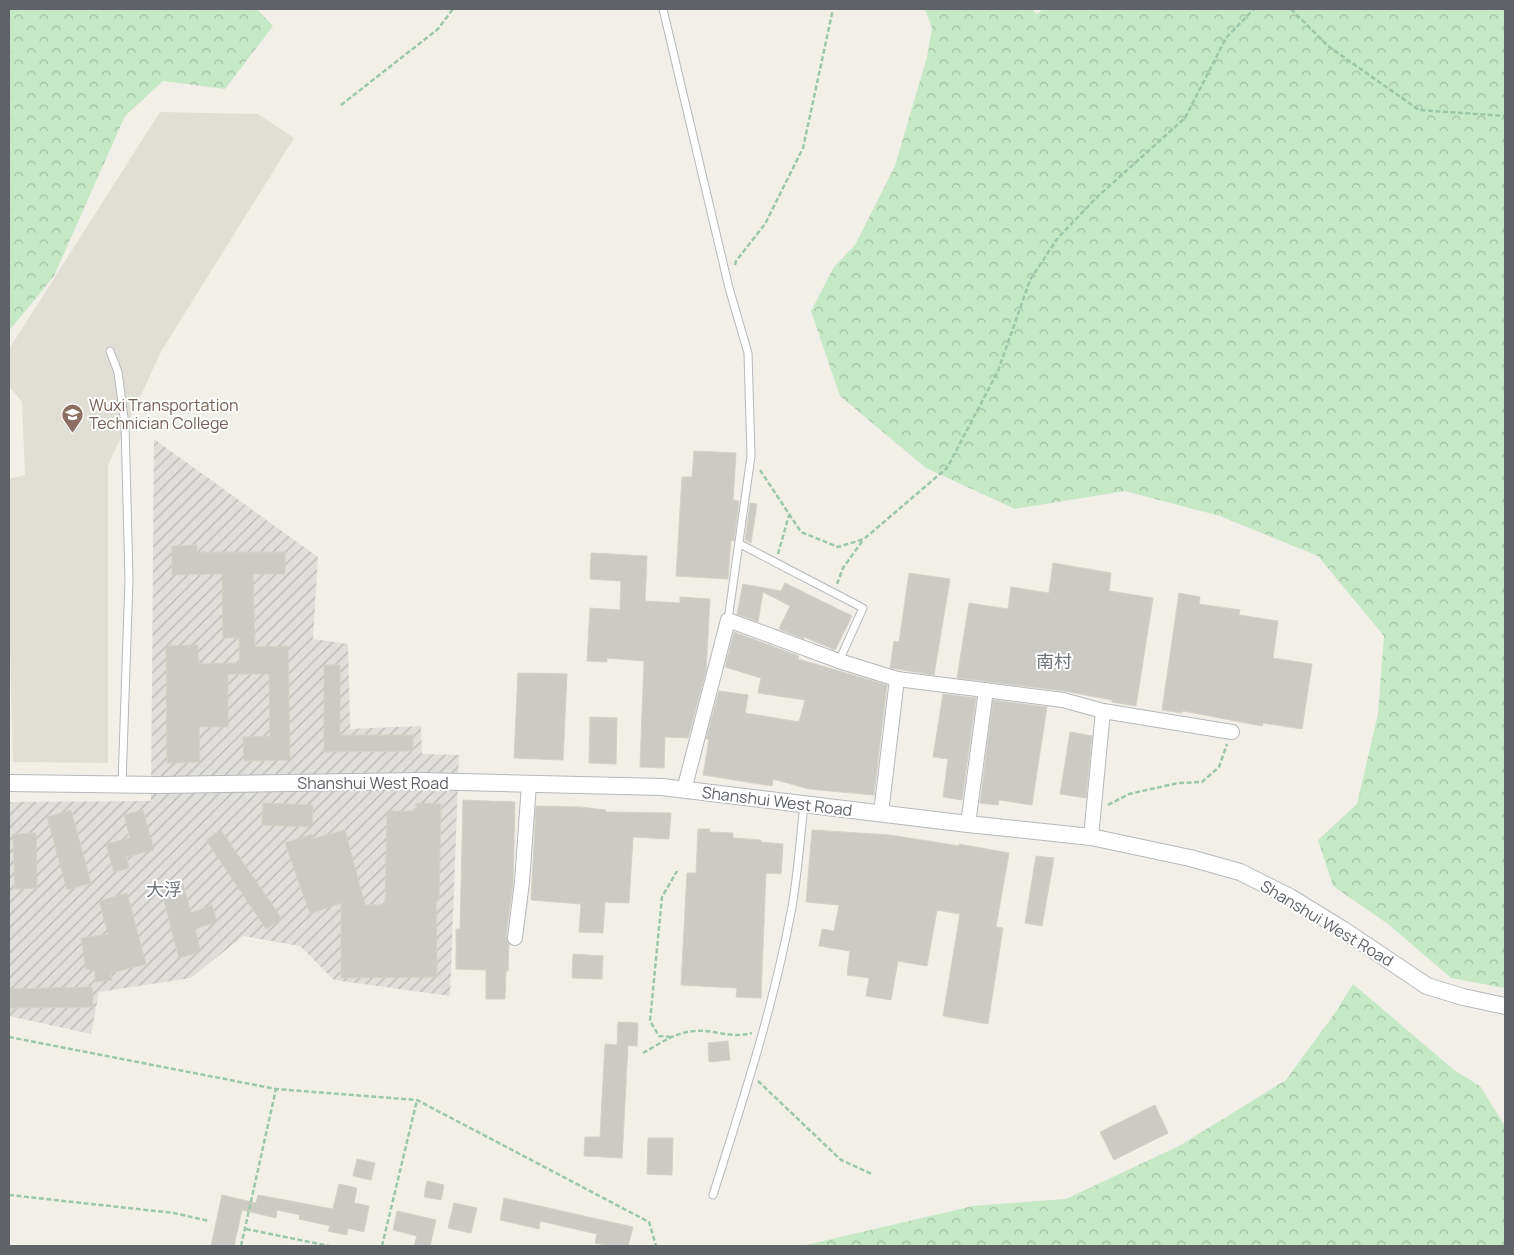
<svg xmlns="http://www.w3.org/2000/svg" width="1514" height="1255" viewBox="0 0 1514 1255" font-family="Manrope,'Noto Sans SC',sans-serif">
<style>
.industrial{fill:url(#industrial-furrows)}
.education{fill:#e1ded6}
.forest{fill:url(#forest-crowns)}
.building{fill:#cccac5;stroke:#d6d1c6}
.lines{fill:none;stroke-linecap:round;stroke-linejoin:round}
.service-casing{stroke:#b5b8bc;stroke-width:9}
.minor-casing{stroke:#b5b8bc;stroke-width:16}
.tertiary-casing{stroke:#b5b8bc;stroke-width:18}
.path{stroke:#9cc7a9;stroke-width:2.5;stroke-dasharray:5 2.5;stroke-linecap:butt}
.service{stroke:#fff;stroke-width:7}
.minor{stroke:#fff;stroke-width:14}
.tertiary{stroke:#fff;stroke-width:16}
.labels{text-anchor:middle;stroke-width:4;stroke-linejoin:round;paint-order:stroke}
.education-label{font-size:16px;fill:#785e54;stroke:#fff;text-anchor:start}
.street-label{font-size:16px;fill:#5f6368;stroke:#fff}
.neighbourhood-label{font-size:18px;fill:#70757a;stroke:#fff}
</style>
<defs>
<pattern id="industrial-furrows" width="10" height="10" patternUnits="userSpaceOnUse" patternTransform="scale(1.25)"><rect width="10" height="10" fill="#e0deda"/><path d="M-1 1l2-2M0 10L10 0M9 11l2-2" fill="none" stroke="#b9b8b5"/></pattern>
<pattern id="forest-crowns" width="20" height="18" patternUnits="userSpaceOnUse" patternTransform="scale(1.25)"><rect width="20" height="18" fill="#c5e8c5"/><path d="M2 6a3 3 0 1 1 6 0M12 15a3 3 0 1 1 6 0" fill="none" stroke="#a3c0a4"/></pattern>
</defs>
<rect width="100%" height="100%" fill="#f1efe8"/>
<polygon class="industrial" points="154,439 318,557 313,639 348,644 350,729 421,726 422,754 459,755 450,996 334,980 300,946 243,936 191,978 99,992 91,1034 9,1016 9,802 151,801"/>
<polygon class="education" points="160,112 258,114 294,138 162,350 108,465 108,763 13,762 9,612 9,479 25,475 22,402 9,386 9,349"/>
<g class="forest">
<polygon points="9,9 257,9 273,26 225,89 163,81 125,116 54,276 9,331"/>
<polygon points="925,9 1032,9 1037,14 1043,9 1505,9 1505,988 1451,978 1388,924 1333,886 1318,840 1357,804 1378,714 1384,636 1318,556 1220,516 1125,491 1015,509 926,468 840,396 811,311 834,267 855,245 895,166 927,57 932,28"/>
<polygon points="1353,984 1454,1070 1480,1086 1505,1126 1505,1246 802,1246 973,1206 1066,1199 1179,1146 1286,1080 1335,1013"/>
</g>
<g class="building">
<polygon points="694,451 736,453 733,500 739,501 734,541 731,540 728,579 676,576 682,477 692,477"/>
<polygon points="750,503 757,504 751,543 745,540"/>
<polygon points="197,545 197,552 285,552 285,574 253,574 255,647 288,646 290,760 244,761 243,737 270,736 269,674 228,674 228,727 199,727 200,762 167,763 166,646 198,645 199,664 240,663 239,638 223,638 222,574 172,575 172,546"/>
<polygon points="591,553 647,556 645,601 680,603 680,597 710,599 706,671 688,738 665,737 664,768 640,767 644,661 607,658 607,662 587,661 590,608 620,610 621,581 590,579"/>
<polygon points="1053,563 1111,573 1109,591 1153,598 1136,706 1112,702 1112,700 1064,691 957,678 969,603 1008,609 1011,587 1049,593"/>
<polygon points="909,573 950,579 934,675 890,668 894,641 899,642"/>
<polygon points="785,583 852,616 835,650 804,637 804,639 779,629 790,606 763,592 758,622 737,614 743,584 781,591"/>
<polygon points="1179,593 1200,597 1199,604 1240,610 1239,615 1278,621 1273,658 1312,664 1302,729 1263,723 1262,726 1183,711 1182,713 1162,710"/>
<polygon points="734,632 799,656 798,659 887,685 874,795 809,789 773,779 772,786 703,775 709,739 706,739 719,691 748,695 745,713 799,722 805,700 758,693 761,678 725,667"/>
<polygon points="324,665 340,665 340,735 413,735 413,751 324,752"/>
<polygon points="518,673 567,674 563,760 514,758"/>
<polygon points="943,694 976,698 962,800 943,797 948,759 933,757"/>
<polygon points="993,700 1047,707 1032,805 999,800 998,805 980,803"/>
<polygon points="590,717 617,718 616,764 589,763"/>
<polygon points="1070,732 1092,736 1086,798 1060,794"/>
<polygon points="463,800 515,802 513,884 506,937 509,944 508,971 506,971 505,999 486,999 486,970 456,969 456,929 460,929"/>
<polygon points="263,803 313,805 312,827 262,825"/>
<polygon points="416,803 441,804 439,900 436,900 437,977 341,978 341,903 310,914 285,843 312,834 312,839 345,830 365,905 385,905 387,811 416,811"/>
<polygon points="536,806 580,807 606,810 606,812 671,813 669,839 633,837 629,903 605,902 603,933 579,932 581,904 531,900"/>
<polygon points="71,810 91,883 67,890 47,817"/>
<polygon points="143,810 154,850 126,857 129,868 114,872 106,844 130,838 124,815"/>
<polygon points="698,829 710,829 709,832 733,833 733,838 761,840 761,842 783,844 781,874 766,873 761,998 736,997 737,988 681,985 687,873 696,873"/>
<polygon points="221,830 282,919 266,929 206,840"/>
<polygon points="812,830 890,835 959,846 959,844 1009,853 996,927 1003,928 988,1024 943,1016 960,914 937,910 927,966 898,961 891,1000 866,996 869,978 847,975 850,951 819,946 822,929 834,931 839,905 806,902"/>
<polygon points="36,833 37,888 15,889 13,834"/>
<polygon points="1036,856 1054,858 1042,926 1025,923"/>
<polygon points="182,880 191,913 212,905 217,922 195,929 201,952 179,958 160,886"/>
<polygon points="127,893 146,964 111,973 112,980 95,982 95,970 86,969 81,938 108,934 99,901"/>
<polygon points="573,954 603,956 602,979 572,978"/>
<polygon points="92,987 93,1007 10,1008 10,989"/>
<polygon points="618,1022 638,1023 637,1046 628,1045 622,1158 584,1156 585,1137 600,1137 605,1044 617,1045"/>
<polygon points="728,1041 730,1060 709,1062 708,1043"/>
<polygon points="1155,1105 1168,1133 1114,1160 1100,1132"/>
<polygon points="648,1138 673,1138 672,1175 647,1174"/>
<polygon points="357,1159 375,1163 371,1180 353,1176"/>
<polygon points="427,1181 444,1185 441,1200 424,1197"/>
<polygon points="339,1184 357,1188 354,1203 369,1206 364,1232 348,1228 347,1235 328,1231 330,1226 299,1219 300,1215 277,1210 276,1218 242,1210 234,1246 211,1246 222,1195 256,1203 258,1195 333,1209"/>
<polygon points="504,1198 633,1227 628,1246 611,1246 595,1243 597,1234 540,1221 539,1229 500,1220"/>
<polygon points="454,1203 477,1208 471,1233 448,1228"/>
<polygon points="397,1211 436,1220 430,1246 414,1246 417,1236 393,1230"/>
</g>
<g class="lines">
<defs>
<g id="service">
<polyline points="663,9 729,288 748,353 751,456 728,620"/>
<polyline points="110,351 118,372 125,425 129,579 122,784"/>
<polyline points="740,544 863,608 839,661"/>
<path d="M713,1195C743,1100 774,1005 792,907C798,873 800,839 804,805"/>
</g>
<g id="minor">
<polyline points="684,790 728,620 839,661 897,679"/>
<polyline points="881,813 897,679 1063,700 1103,711 1232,732"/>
<polyline points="968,824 986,690"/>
<polyline points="1091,837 1103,711"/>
<polyline points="515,938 522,882 529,784"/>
</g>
<polyline id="tertiary" points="9,783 159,785 421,781 662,787 968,824 1091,837 1190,858 1240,872 1290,897 1342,929 1427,986 1463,997 1505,1006"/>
</defs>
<use href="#service" class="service-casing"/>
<use href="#minor" class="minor-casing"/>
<use href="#tertiary" class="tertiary-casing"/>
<g class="path">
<polyline points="1291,9 1328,46 1419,110 1505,116"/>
<polyline points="341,105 438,29 453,9"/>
<polyline points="735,265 736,261 765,224 803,148 833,9"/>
<polyline points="760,470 801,532 838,547 864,539 947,468 998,371 1030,280 1057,239 1096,198 1185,118 1226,38 1254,9"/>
<polyline points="778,554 789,515"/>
<polyline points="837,584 843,568 863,540"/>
<polyline points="1108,805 1129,794 1178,783 1202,782 1219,767 1227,744"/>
<polyline points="9,1037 276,1089 417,1100 649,1222 656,1246"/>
<polyline points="671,1037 659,1036 650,1021 662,897 677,871"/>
<path d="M643,1053C659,1044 676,1032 694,1031C714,1029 730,1039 752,1033"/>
<polyline points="758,1081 841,1160 872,1174"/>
<polyline points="9,1195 174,1213 209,1221"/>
<polyline points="246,1229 329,1246"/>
<polyline points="241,1246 276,1089"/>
<polyline points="382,1246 417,1100"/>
</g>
<use href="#service" class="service"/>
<use href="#minor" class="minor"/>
<use href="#tertiary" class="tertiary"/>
</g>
<defs>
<symbol id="school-pin" viewBox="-11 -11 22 30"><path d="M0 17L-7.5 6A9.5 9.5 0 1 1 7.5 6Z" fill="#8d6e63" stroke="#fff"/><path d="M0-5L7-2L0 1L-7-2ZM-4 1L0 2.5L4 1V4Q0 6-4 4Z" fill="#fff"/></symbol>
</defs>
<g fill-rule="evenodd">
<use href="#school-pin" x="60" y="402" width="25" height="34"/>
</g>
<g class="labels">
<g class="education-label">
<text x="89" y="411">Wuxi Transportation<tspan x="89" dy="18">Technician College</tspan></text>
</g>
<g class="street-label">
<text x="373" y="789">Shanshui West Road</text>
<text transform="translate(777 801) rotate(7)" y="6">Shanshui West Road</text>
<text transform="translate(1327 923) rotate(31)" y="6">Shanshui West Road</text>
</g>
<g class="neighbourhood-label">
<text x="1054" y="668">南村</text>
<text x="164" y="896">大浮</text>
</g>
</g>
<rect width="1514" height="1255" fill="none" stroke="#5f6368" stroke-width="20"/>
</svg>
